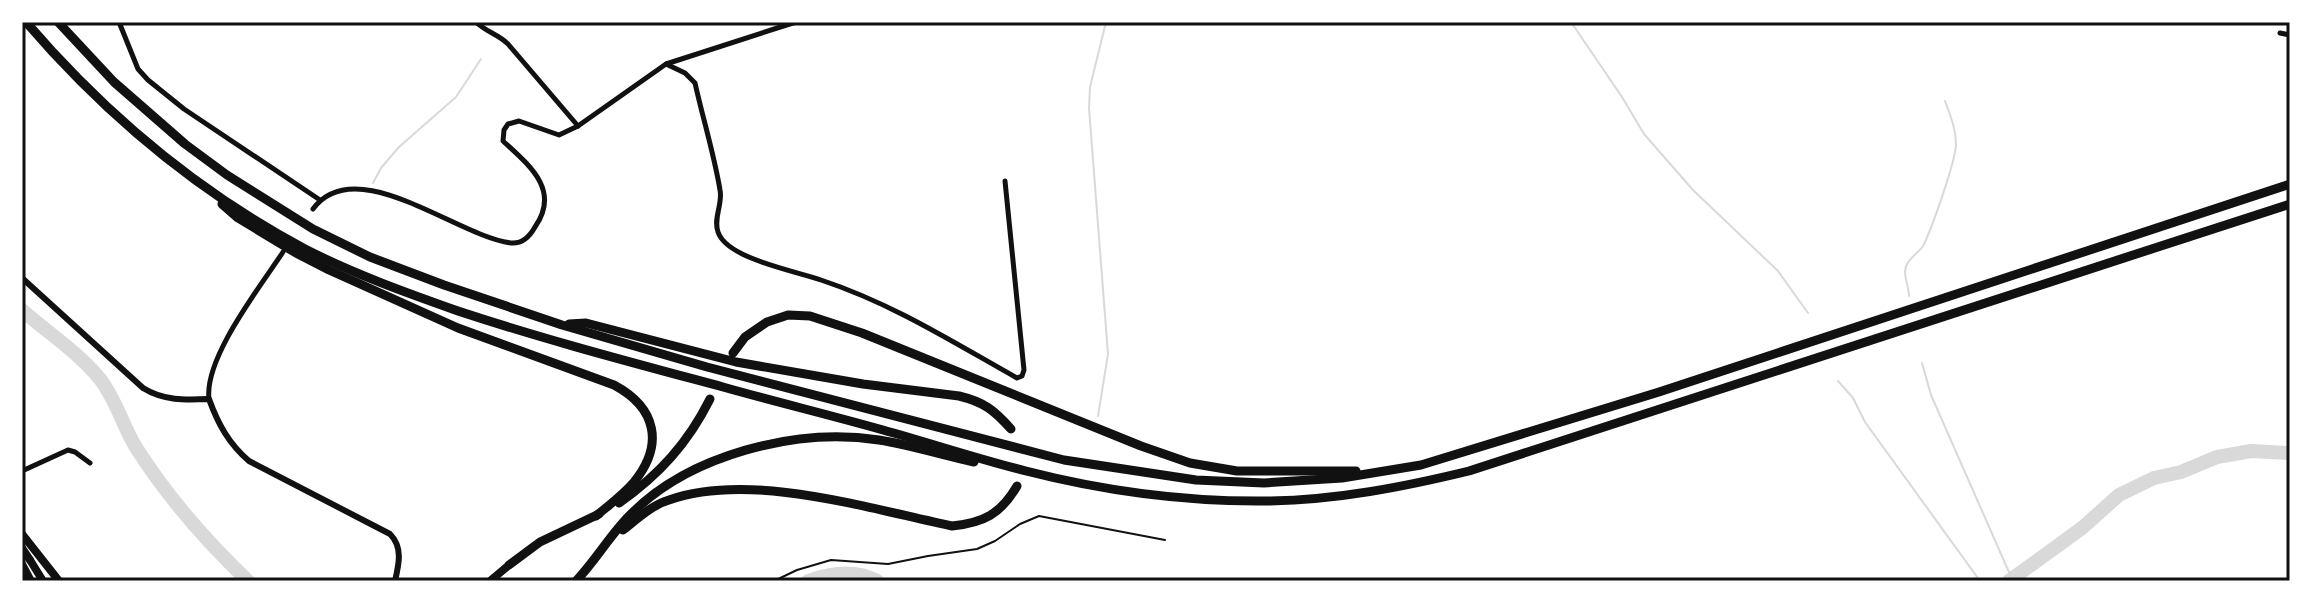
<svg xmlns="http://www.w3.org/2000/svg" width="2312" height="603" viewBox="0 0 2312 603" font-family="'Source Serif 4',serif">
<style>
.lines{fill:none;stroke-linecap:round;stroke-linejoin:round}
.stream{stroke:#d9d9d9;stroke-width:2}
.river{stroke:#d9d9d9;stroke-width:14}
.service{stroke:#111;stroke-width:2}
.minor{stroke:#111;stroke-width:5}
.tertiary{stroke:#111;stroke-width:6}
.primary{stroke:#111;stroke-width:8}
.trunk{stroke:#111;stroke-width:8}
.motorway{stroke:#111;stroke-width:9}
.neatline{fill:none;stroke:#111;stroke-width:3}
</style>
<rect width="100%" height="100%" fill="#fff"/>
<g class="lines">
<g class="stream">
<polyline points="1571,22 1622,97 1644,134 1693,190 1778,271 1808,313"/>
<polyline points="373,183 381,168 399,147 456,97 481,59"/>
<path d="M1909,296C1909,288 1905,279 1905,272C1905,260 1917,255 1923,246C1931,231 1956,160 1956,144C1956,129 1950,115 1945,101"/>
<polyline points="1922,363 1931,395 2012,579"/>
<polyline points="1838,381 1853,398 1865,422 1980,581"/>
<polyline points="1098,416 1108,354 1089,108 1090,87 1106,22"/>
</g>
<g class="river">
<path d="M22,310C48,333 78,352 100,379C117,401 123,427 137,449C169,499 206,541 248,581"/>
<path d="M808,581C830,573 855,569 877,581"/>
<polyline points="2009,581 2082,528 2119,495 2154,478 2181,472 2217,457 2251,451 2290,453"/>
</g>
<polyline class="service" points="774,581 797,570 831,560 888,564 928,556 977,549 995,541 1020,524 1039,516 1165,540"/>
<g class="minor">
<polyline points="119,22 138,69 148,80 184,109 320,200"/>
<path d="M476,22C486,32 498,34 508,44L578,126"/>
<polyline points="2280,33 2290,35"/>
<path d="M666,64L685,73L695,83C703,119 714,154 720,190C723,204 713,218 718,232C727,259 796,271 821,280C893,304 951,341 1017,378L1022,376L1024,370L1005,181"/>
<path d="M313,209C356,151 458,237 511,243C522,244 530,236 535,227C561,190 529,165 503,141L504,130L508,124L519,121L559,135L578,126L666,64L796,22"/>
<path d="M209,399C204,358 260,287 283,252"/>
<polyline points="22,471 68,450 75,452 90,463"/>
</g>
<path class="tertiary" d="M22,278L143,388C164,401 185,400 209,399C218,424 229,444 249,461L390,534C403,547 399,564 395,581"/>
<g class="primary">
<polyline points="22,534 59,581"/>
<polyline points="22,548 30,560"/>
<polyline points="22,564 31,581"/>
</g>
<g class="trunk">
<polyline points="30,560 43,581"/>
<polyline points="490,581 509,565"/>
</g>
<g class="motorway">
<path d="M26,22C105,114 198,192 305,249C354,274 407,293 458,311C546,340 634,363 723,387C776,402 830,415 883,430C930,443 978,459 1026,471C1104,491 1187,502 1268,501C1337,500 1403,487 1469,471L2290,204"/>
<polyline points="58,22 114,82 185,144 227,175 313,229 370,257 444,285 562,325 707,367 1064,460 1196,480 1264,483 1342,478 1421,465 1659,392 2290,184"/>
<path d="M222,204L238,218L296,253L329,270L458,328L614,385C657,408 664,445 634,482C623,495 609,505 596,516"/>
<path d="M569,324L586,323L736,362L863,384L959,396C984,402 994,410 1011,429"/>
<polyline points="733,353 745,337 767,322 788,315 810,316 862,333 1141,446 1190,463 1237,471 1356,471"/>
<path d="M619,503C659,475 688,443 710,399"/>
<path d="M623,530C637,519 652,505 669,500C750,471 870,509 952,526C983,523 1001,514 1017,486"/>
<polyline points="509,565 540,542 599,514"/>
<path d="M576,581C596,560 610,535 630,515C689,455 796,427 879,440C911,445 942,455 974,462"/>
</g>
</g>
<rect width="2312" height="603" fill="none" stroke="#ffffff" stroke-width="48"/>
<rect x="24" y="24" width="2264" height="555" class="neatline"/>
</svg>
